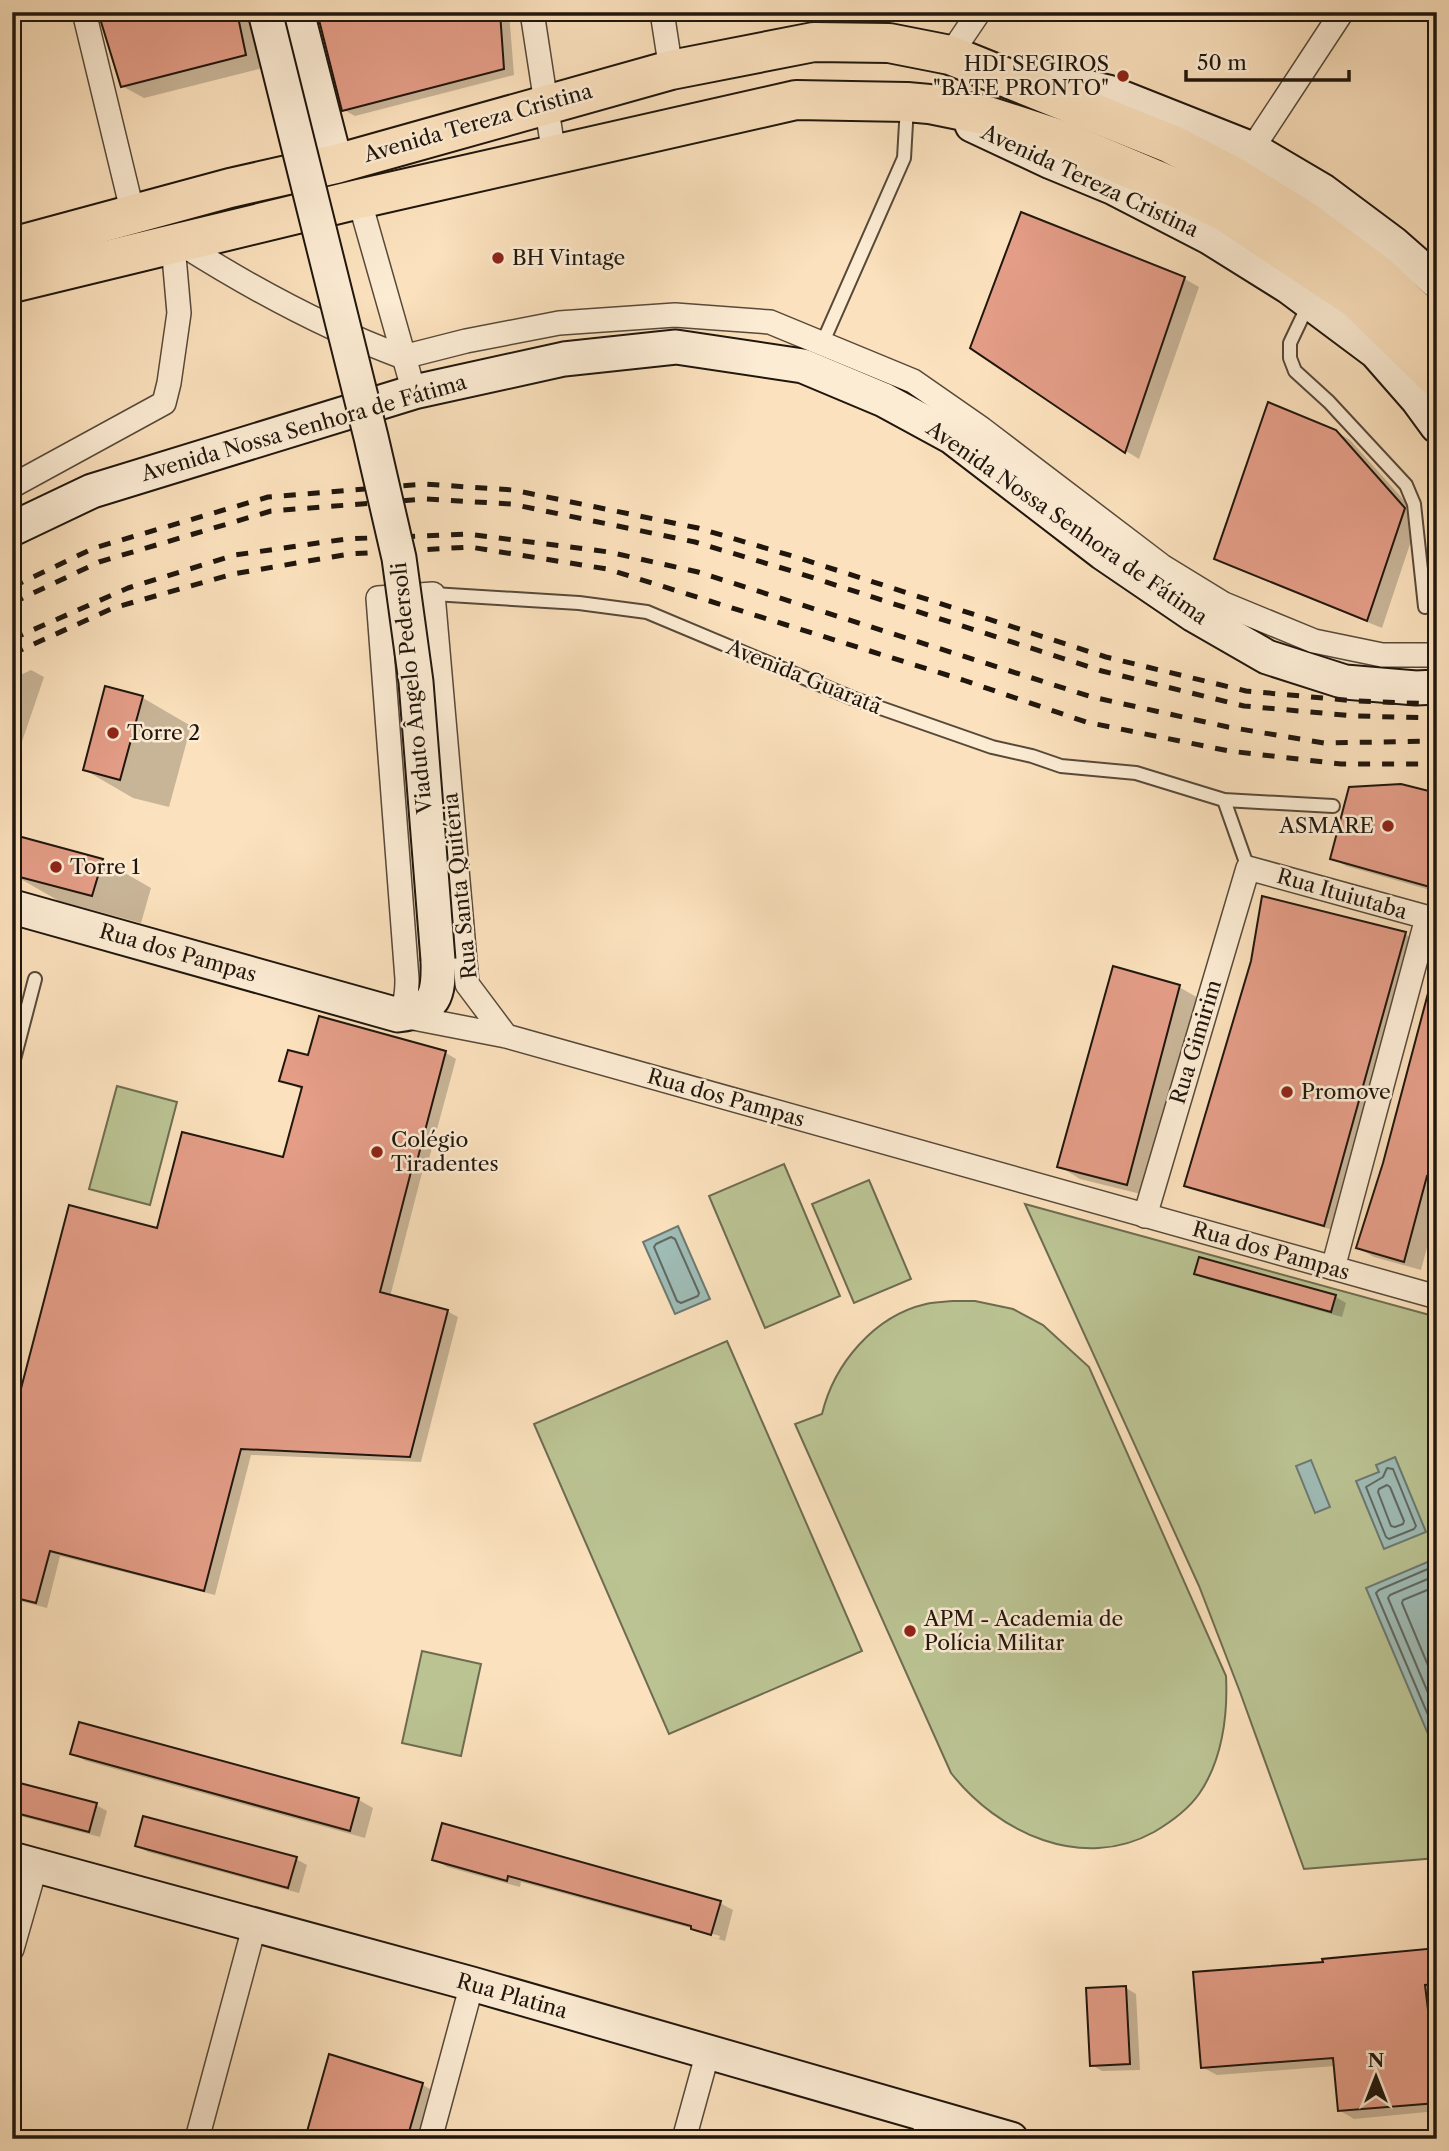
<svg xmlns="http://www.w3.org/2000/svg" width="1449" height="2151" viewBox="0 0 1449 2151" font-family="'Libre Caslon Text',serif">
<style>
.green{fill:#bbc393;stroke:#6e6c50;stroke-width:2}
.water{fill:#9fbcb6;stroke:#6c7a72;stroke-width:2}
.shadow{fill:#0003}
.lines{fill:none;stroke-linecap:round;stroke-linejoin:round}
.shore{stroke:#606962;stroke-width:2}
.building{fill:#e49d87;stroke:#20160d;stroke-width:2}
.lane-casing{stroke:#574939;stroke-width:16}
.street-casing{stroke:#574939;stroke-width:26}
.secondary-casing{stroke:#20160d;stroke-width:37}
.highway-casing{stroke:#20160d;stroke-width:42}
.lane{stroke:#fcecd4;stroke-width:12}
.street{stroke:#fcecd4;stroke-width:23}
.secondary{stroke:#fcecd4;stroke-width:33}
.highway{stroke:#fbe1bd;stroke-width:38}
.rail{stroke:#20160d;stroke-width:5;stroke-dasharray:12 12;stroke-linecap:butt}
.secondary-bridge-casing{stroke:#20160d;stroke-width:37;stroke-linecap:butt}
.secondary-bridge{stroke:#fcecd4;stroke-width:33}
.poi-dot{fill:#8f2418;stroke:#fcecd4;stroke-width:2.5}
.labels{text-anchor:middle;stroke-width:5;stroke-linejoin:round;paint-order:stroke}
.poi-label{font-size:21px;fill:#20160d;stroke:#fcecd4;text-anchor:start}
.street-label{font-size:21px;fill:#20160d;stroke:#fcecd4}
</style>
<rect width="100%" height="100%" fill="#fbe1bd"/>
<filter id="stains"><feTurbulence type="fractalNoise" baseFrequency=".00286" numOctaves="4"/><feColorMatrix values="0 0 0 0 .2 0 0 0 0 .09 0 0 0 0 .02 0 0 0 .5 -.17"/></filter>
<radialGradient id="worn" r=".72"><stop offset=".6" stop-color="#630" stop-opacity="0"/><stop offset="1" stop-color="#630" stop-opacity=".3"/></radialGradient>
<g class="green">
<polygon points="117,1086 177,1102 150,1205 89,1189"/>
<polygon points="784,1164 840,1296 765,1328 709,1196"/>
<polygon points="869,1180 911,1279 854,1303 812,1204"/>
<polygon points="1025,1204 1437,1317 1437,1858 1304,1869 1240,1692 1199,1586"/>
<path d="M953,1301H975L1013,1309L1043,1325L1089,1367L1226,1676C1228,1716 1222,1761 1199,1794C1187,1811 1171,1822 1154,1832C1082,1872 998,1833 951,1773L795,1424L822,1414C834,1364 874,1316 926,1304C935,1302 944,1302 953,1301Z"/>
<polygon points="727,1341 862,1651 669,1734 534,1424"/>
<polygon points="422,1651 481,1664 461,1756 402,1743"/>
</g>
<g class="water">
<polygon points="678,1226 710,1299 675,1314 643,1242"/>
<polygon points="1395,1457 1426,1532 1384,1549 1356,1481 1379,1472 1376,1465"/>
<polygon points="1311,1460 1330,1507 1315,1513 1296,1466"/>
<polygon points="1437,1558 1437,1730 1428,1734 1366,1588"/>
</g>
<g class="shadow">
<polygon points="100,12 256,12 267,67 144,98 122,86"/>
<polygon points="319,12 509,12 514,75 355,116 344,110"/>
<polygon points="1022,214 1185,279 1199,287 1139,459 1126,451"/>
<polygon points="1335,431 1350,440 1419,517 1382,628 1231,567 1217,558"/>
<polygon points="31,670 44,677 12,771 12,679"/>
<polygon points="106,688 143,698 191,726 169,807 133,798 85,770"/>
<polygon points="1437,795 1437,892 1346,866 1332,858"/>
<polygon points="102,860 151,888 141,923 59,901 12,874"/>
<polygon points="1405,934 1416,941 1336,1231 1198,1191 1186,1185"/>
<polygon points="1437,963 1437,1210 1421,1270 1374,1257 1358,1248 1385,1163"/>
<polygon points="1179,987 1200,999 1149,1196 1080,1179 1059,1166"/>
<polygon points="320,1019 446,1053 456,1059 426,1170 423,1169 390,1297 447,1311 458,1317 421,1462 251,1455 215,1595 60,1556 47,1608 12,1599 12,1430 158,1230 285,1159 303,1090 281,1080 309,1057"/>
<polygon points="1200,1259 1336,1297 1346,1303 1342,1317 1207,1279 1196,1273"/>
<polygon points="80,1724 359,1800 373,1808 365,1838 86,1761 72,1753"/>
<polygon points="12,1783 96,1805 107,1811 100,1837 12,1814"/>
<polygon points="137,1846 296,1859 307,1865 299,1893 148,1852"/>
<polygon points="434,1859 720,1903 733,1910 725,1941 703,1935 719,1939 720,1936 521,1882 520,1887 447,1867"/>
<polygon points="1437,1950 1437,2111 1354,2119 1339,2110 1335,2066 1217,2075 1202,2067 1325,1963"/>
<polygon points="1126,1988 1136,1994 1140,2070 1102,2071 1092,2065"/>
<polygon points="330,2057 423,2085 437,2093 424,2139 315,2139 308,2135"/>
</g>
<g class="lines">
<g class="shore">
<polygon points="671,1237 675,1239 699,1293 698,1296 681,1303 677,1301 654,1247 656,1244"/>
<polygon points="1387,1468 1393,1469 1416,1526 1414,1529 1389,1539 1386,1537 1366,1487 1383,1477"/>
<polygon points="1387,1485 1390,1487 1404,1521 1403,1524 1395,1527 1391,1526 1378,1492 1379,1489"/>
<polyline points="1437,1565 1379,1590 1376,1593 1431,1722 1437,1724"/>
<polyline points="1437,1575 1390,1595 1388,1598 1437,1714"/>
<polyline points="1437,1586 1403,1600 1402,1603 1437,1687"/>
</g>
</g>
<g class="building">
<polygon points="98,12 237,12 246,55 121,87"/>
<polygon points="317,12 500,12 504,69 342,111"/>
<polygon points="1021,212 1185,277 1125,453 970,348"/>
<polygon points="1268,402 1336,430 1405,508 1367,621 1214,559"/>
<polygon points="105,686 143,696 120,780 83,770"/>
<polygon points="1401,784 1437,793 1437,889 1330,859 1349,787"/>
<polygon points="18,836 103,859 92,896 12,875 12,858"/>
<polygon points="1262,896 1406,932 1324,1226 1184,1186 1251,961"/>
<polygon points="1113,966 1180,985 1127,1185 1057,1167"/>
<polygon points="1431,982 1437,983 1437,1179 1427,1176 1404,1262 1356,1248 1383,1163"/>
<polygon points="319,1016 446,1051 416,1165 413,1164 380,1292 448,1310 410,1457 241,1449 204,1591 50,1551 36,1603 12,1597 12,1423 69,1205 157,1228 182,1132 283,1157 302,1087 279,1081 288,1050 308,1055"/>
<polygon points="1199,1257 1336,1295 1331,1312 1194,1274"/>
<polygon points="79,1722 359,1798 350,1831 70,1754"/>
<polygon points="12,1781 97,1803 89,1832 12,1812"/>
<polygon points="143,1816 297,1857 288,1888 135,1846"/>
<polygon points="442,1823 721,1901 711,1935 691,1929 691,1926 508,1876 507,1881 432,1860"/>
<polygon points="1437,1948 1437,1984 1425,1985 1429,2018 1437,2018 1437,2103 1338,2111 1333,2058 1201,2068 1193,1972 1323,1962 1322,1959"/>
<polygon points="1126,1986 1130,2064 1090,2066 1086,1988"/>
<polygon points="329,2054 423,2083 407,2139 318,2139 306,2135"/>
</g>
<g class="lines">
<defs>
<g id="lane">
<polyline points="1309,303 1290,343 1290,358 1295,371 1329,402 1406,485 1414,504 1425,607"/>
<polyline points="822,344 904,158 907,106"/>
<polyline points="433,594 579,603 647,612 852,698 992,747 1032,756 1061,766 1136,773 1224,800 1333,806"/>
<polyline points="1224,800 1248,868"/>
<polyline points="12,1067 35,979"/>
</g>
<g id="street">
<polyline points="84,12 133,214"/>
<polyline points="532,12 554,155"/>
<polyline points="662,12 671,70"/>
<polyline points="950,55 979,12"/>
<polyline points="1252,149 1342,12"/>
<polyline points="359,199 414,392"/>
<path d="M180,243C251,288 324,328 403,357"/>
<polyline points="403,357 466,341 559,323 675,315 770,322 913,381 982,429 1162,566 1224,604 1314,641 1382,655 1437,655"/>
<polyline points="12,486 164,403 169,383 179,313 173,245"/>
<path d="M506,1036L467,984L433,594L378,598L407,979C407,993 406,1004 398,1015L506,1036L1437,1297"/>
<polyline points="1145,1216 1248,868 1437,920"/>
<polyline points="1333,1268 1427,918"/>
<polyline points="12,1949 36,1865"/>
<polyline points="197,2139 255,1924"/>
<polyline points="430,2139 472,1984"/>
<polyline points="684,2139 708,2052"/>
<polyline points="923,2139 929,2116"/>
</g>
<g id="secondary">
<polyline points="297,12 336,164"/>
<polyline points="1027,73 1108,92 1252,149 1323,191 1394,244 1437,282"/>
<polyline points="972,125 1051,162 1114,188 1209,237 1289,287 1376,352 1418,400 1437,426"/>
<polyline points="12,529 92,491 414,392 564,359 676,347 803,366 884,400 952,437 1103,553 1194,615 1267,657 1345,682 1416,688 1437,687"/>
<path d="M12,910L13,907L398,1015C436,1010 439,996 438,960"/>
<polyline points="12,1859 472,1984 1011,2139"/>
</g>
<g id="highway">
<polyline points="12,247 230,188 336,164 671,70 814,42 889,43 950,55 1171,144 1231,175 1304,220 1377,274 1437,331"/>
<polyline points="12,283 359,199 796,100 907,102 929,104 988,116 1062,140 1178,189 1225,212 1356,299 1437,378"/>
</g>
</defs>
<use href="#lane" class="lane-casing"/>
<use href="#street" class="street-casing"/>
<use href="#secondary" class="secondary-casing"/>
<use href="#highway" class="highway-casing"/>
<use href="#lane" class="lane"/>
<use href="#street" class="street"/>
<use href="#secondary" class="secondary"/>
<use href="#highway" class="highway"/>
<g class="rail">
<polyline points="12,587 94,548 268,497 424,484 513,490 698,528 799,558 1106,657 1246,691 1356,701 1437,704"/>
<polyline points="12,603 99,562 271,511 425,499 511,504 695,542 795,572 1102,671 1244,706 1355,716 1437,718"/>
<polyline points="12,639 128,588 235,555 346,539 467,534 609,552 698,572 1092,697 1228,727 1324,743 1437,741"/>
<polyline points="12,654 113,608 233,574 349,554 470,547 607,569 963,680 1086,722 1229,751 1341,764 1437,764"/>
</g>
<defs>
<polyline id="secondary-bridge" points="265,12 371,437 399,558 416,682 438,960"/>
</defs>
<use href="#secondary-bridge" class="secondary-bridge-casing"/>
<use href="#secondary-bridge" class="secondary-bridge"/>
</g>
<g class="poi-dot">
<circle cx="1123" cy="76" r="7"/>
<circle cx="498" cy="258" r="7"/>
<circle cx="113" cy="733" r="7"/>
<circle cx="1388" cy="826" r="7"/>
<circle cx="56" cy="867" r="7"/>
<circle cx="1287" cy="1092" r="7"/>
<circle cx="377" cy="1152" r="7"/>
<circle cx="910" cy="1631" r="7"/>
</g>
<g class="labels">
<g class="poi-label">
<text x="1109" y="71" text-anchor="end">HDI SEGIROS<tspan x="1109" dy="24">"BATE PRONTO"</tspan></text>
<text x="512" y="265">BH Vintage</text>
<text x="127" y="740">Torre 2</text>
<text x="1374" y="833" text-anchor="end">ASMARE</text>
<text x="70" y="874">Torre 1</text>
<text x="1301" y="1099">Promove</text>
<text x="391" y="1147">Colégio<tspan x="391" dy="24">Tiradentes</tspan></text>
<text x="924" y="1626">APM - Academia de<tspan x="924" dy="24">Polícia Militar</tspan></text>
</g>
<g class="street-label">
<text transform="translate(478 123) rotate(-16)" y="7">Avenida Tereza Cristina</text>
<text transform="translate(1090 181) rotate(25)" y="7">Avenida Tereza Cristina</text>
<text transform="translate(304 428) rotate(-16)" y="7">Avenida Nossa Senhora de Fátima</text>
<text transform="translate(1067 523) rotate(35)" y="7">Avenida Nossa Senhora de Fátima</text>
<text transform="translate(804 677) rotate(22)" y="7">Avenida Guaratã</text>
<text transform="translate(412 688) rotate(-96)" y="7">Viaduto Ângelo Pedersoli</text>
<text transform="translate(460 886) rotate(-96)" y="7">Rua Santa Quitéria</text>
<text transform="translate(1342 894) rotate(16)" y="7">Rua Ituiutaba</text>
<text transform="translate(178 953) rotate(16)" y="7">Rua dos Pampas</text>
<text transform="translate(1196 1042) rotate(-73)" y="7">Rua Gimirim</text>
<text transform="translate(726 1098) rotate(16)" y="7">Rua dos Pampas</text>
<text transform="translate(1271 1251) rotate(16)" y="7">Rua dos Pampas</text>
<text transform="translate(512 1996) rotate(16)" y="7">Rua Platina</text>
</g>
</g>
<rect width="1449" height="2151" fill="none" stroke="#fbe1bd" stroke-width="42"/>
<rect x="14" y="14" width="1421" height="2123" fill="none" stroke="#20160d" stroke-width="3.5"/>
<rect x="21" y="21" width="1407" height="2109" fill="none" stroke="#20160d" stroke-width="2"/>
<g transform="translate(1376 2077)" stroke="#fcecd4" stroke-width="5" paint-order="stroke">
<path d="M0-5L12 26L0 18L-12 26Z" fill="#20160d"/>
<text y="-10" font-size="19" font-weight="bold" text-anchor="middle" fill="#20160d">N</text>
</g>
<path d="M1186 70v10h163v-10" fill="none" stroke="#20160d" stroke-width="3.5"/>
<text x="1197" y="70" font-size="21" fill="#20160d" stroke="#fcecd4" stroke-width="5" paint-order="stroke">50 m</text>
<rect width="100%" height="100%" filter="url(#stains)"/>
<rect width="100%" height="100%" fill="url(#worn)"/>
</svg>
